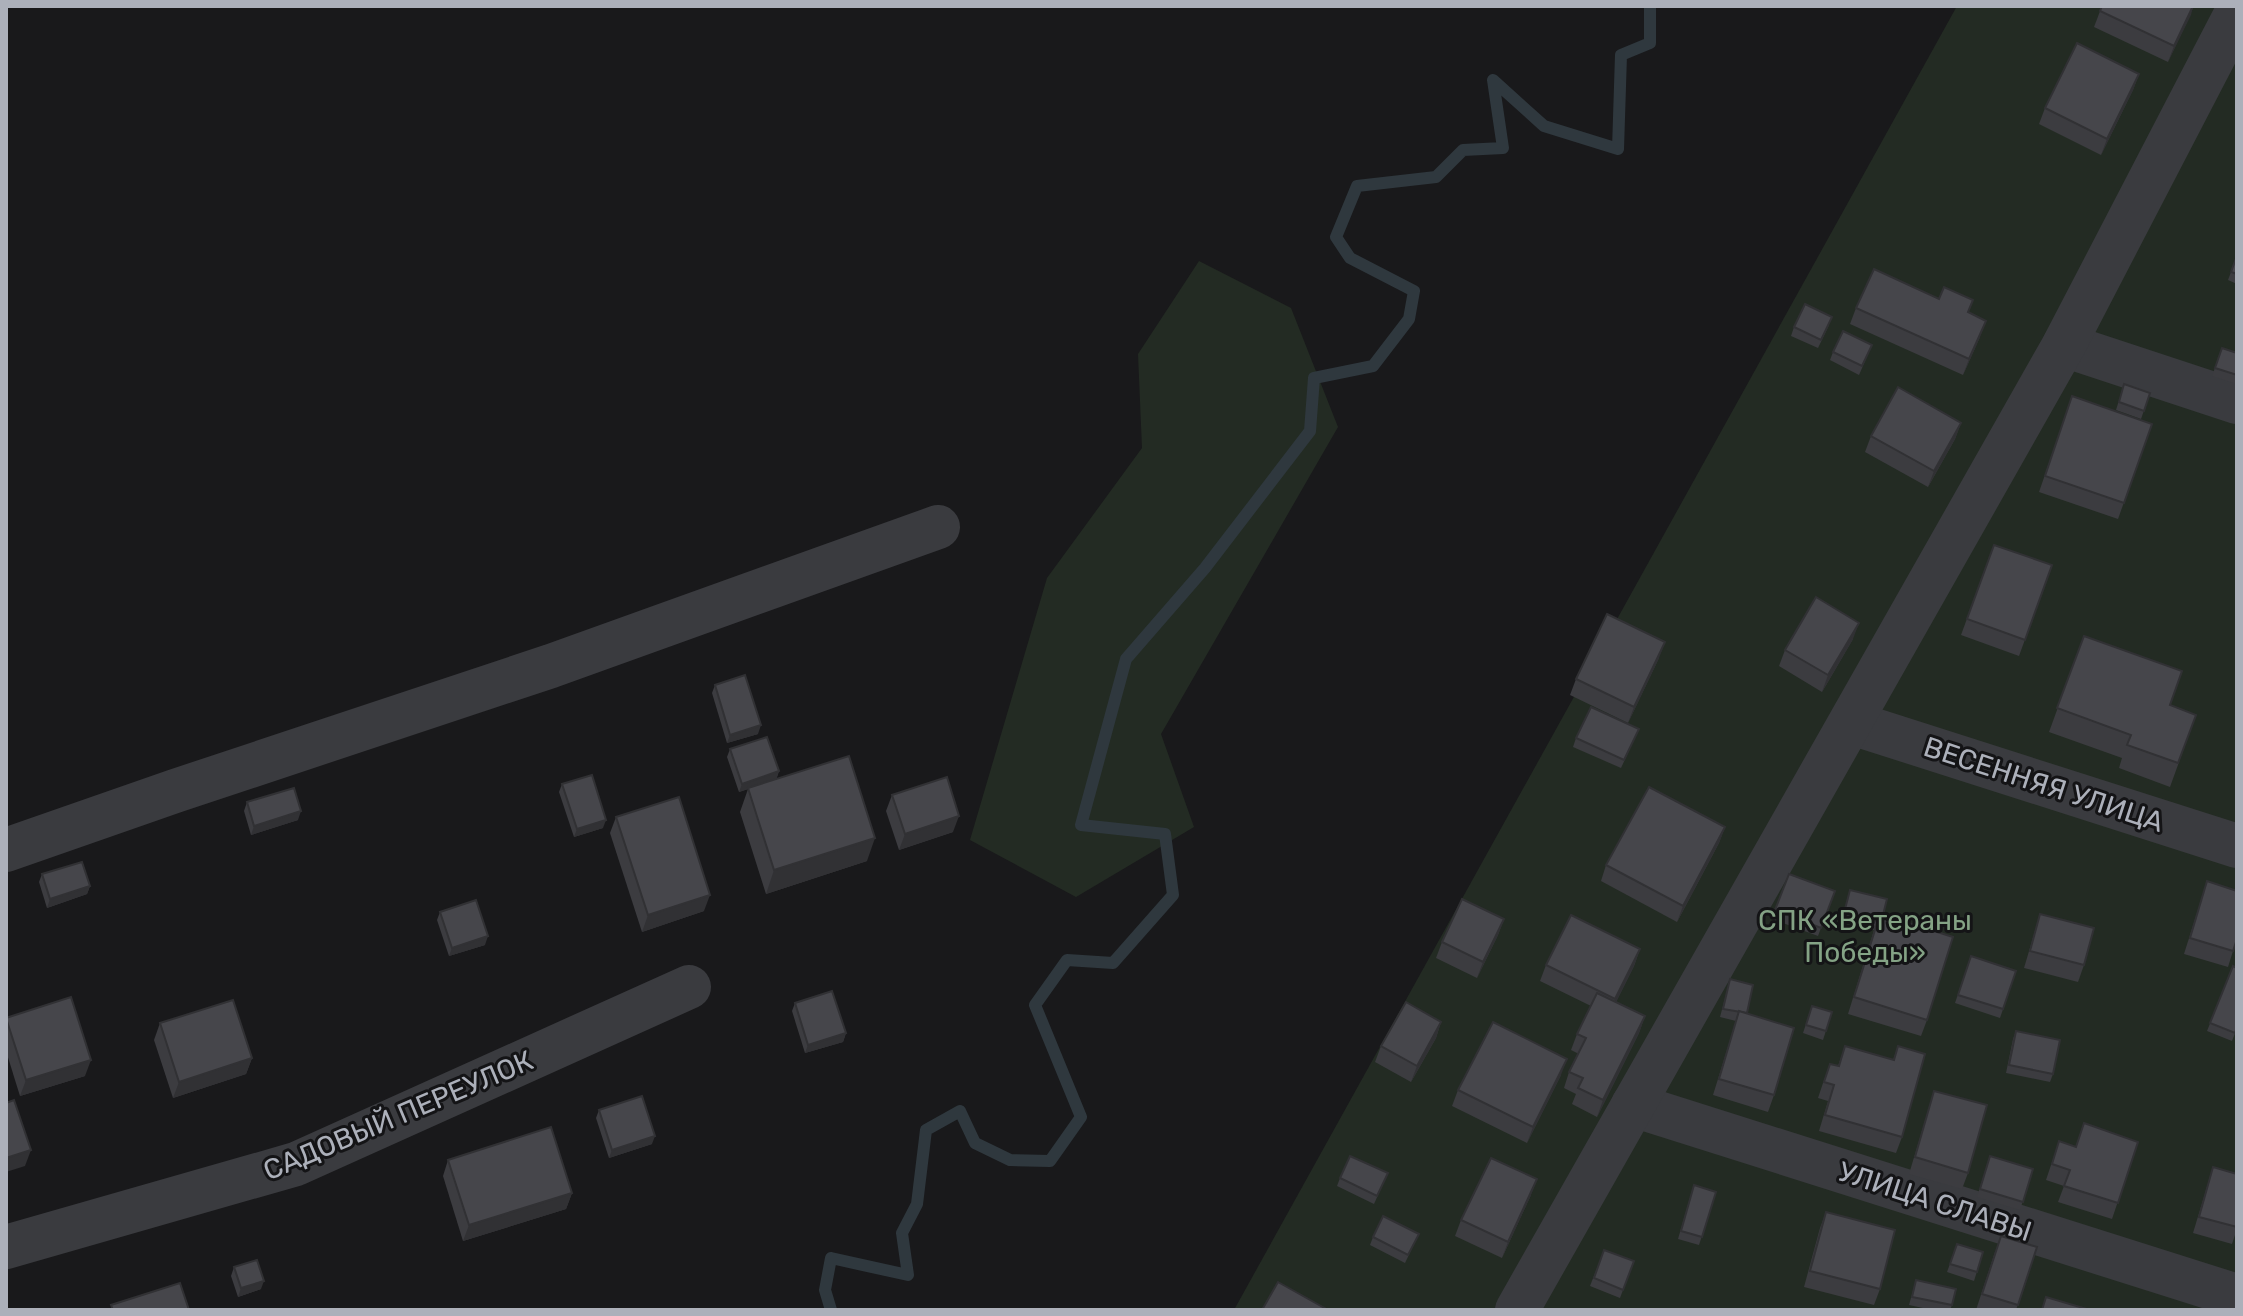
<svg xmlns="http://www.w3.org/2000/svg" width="2243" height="1316" viewBox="0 0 2243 1316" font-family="Rubik,sans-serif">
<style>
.green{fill:#232b23}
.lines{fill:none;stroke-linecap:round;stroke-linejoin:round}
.stream{stroke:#2f383e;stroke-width:12}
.minor{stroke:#3a3b3f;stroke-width:44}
.wall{fill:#3c3c40}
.shaded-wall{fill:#313134}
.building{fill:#46464b;stroke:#313134;stroke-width:2}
.labels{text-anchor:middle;stroke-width:6;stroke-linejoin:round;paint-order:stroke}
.street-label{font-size:28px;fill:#acb0ba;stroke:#141416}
.park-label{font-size:28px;fill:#84a385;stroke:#141416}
</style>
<rect width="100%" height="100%" fill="#19191b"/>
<g class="green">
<polygon points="1957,6 2237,6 2237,1310 1234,1310"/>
<polygon points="1199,261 1291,308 1338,427 1161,734 1194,827 1076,897 970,840 1047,578 1142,448 1138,354"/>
</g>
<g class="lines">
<polyline class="stream" points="831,1310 825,1290 831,1258 908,1275 902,1233 917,1204 926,1130 960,1111 975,1143 1010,1160 1050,1161 1081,1117 1035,1005 1067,960 1113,963 1173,895 1165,834 1081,825 1126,659 1205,568 1310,431 1314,378 1373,366 1409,319 1414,291 1350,258 1336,237 1357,186 1436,177 1463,150 1503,148 1493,80 1544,126 1618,149 1621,55 1650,43 1650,6"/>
<g class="minor">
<polyline points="2064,345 2237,402"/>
<polyline points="1852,723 2237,846"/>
<polyline points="6,850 175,791 551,666 938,527"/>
<polyline points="1633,1105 2237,1296"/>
<polyline points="6,1247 296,1164 689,987"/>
<polyline points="1517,1310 2064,345 2237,12"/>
</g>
</g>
<g class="wall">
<polygon points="2102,6 2194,6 2168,62 2094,27"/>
<polygon points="2139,74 2133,90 2101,155 2039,124 2045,108"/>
<polygon points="2237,256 2237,284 2228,280"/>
<polygon points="1856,308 1969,313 1980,337 1963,375 1850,324"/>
<polygon points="1829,325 1818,348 1791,336 1794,327"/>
<polygon points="1872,345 1859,375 1830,360 1833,352"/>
<polygon points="2222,348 2237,353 2237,384 2212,376"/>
<polygon points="2124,384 2150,393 2141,419 2116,410"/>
<polygon points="2072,396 2152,424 2118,519 2039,492"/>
<polygon points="1961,423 1955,439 1928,487 1865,452 1871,436"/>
<polygon points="1994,545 2052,565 2019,656 1961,635"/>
<polygon points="2084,636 2170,705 2196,715 2170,787 2119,768 2122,758 2049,732"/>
<polygon points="1853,639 1822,692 1779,666 1785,650"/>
<polygon points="1659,658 1628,723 1570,695 1576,679"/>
<polygon points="715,685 758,734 727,743 712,693"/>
<polygon points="1639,729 1621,768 1573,747 1576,738"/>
<polygon points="730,749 779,771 776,780 867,861 766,894 740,812 748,789 739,792 727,757"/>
<polygon points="562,784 603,828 574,837 559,792"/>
<polygon points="892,795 953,832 899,850 886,811"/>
<polygon points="247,802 298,820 251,835 244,811"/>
<polygon points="616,817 704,911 642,932 610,833"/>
<polygon points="1725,827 1719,843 1677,922 1601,881 1606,865"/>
<polygon points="42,874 90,886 87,894 47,908 39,882"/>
<polygon points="1789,874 1835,891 1818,936 1772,919"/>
<polygon points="2207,881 2233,951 2228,967 2184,954"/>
<polygon points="1850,890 1883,915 1927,1020 1921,1036 1848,1014 1874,930 1841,922"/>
<polygon points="440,912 485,945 449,956 437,920"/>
<polygon points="2040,914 2084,965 2078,982 2024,968"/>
<polygon points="1504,919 1498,935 1477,978 1436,958 1442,942"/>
<polygon points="1640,949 1634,966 1616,1002 1645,1016 1639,1033 1597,1117 1572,1104 1576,1094 1564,1088 1569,1072 1579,1054 1571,1050 1577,1034 1591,1006 1540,981 1546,965"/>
<polygon points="1971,956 2016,971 2000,1018 1955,1003"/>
<polygon points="2233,966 2237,1028 2232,1041 2207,1031"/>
<polygon points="1730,979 1747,1013 1774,1095 1768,1112 1713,1095 1736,1021 1720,1017"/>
<polygon points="795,1003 846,1033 843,1042 805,1053 792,1011"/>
<polygon points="1812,1006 1832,1012 1823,1040 1803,1033"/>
<polygon points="6,1018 85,1076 20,1096 6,1051"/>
<polygon points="1441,1022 1436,1038 1411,1082 1375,1062 1381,1046"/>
<polygon points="160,1023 252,1058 246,1074 173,1098 154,1040"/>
<polygon points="2016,1031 2053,1074 2050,1082 2006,1073 2013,1039"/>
<polygon points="1845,1046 1893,1060 1898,1046 1902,1137 1896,1153 1819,1131 1828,1101 1818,1098 1824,1080 1830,1064 1838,1066"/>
<polygon points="1561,1075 1527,1143 1452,1106 1458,1090"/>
<polygon points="1934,1091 1968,1173 1962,1189 1909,1174"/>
<polygon points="599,1110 652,1144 609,1158 596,1118"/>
<polygon points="2059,1141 2075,1147 2138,1142 2112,1219 2058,1202 2064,1186 2046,1180"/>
<polygon points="448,1160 572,1193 566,1209 463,1241 443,1176"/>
<polygon points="1987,1165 2033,1169 2020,1210 1977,1197"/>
<polygon points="2213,1167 2237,1174 2237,1229 2232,1244 2193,1233"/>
<polygon points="1388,1173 1374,1204 1337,1186 1340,1178"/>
<polygon points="1716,1192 1699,1245 1678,1239 1691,1194"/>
<polygon points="1531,1195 1502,1258 1455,1236 1461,1220"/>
<polygon points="1826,1212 1880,1289 1874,1305 1804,1287 1820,1228"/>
<polygon points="1419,1234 1405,1263 1370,1245 1373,1237"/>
<polygon points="1957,1244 1983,1252 1974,1281 1947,1272"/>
<polygon points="2037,1247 2016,1310 1976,1310 1995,1252"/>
<polygon points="1604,1250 1634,1261 1620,1298 1590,1286"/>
<polygon points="234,1267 261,1289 238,1297 231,1276"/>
<polygon points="1916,1280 1952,1305 1950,1310 1932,1310 1909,1305"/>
</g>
<g class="shaded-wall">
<polygon points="2193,6 2191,15 2168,62 2174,46"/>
<polygon points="2139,74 2133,90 2101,155 2107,139"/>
<polygon points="1986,321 1980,337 1963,375 1969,359"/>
<polygon points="1961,423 1955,439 1928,487 1934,471"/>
<polygon points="1859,623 1853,639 1822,692 1828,675"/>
<polygon points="1665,642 1659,658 1628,723 1634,707"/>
<polygon points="761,725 758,734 727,743 730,735"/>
<polygon points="779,771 776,780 739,792 742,784"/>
<polygon points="301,811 298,820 251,835 254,826"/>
<polygon points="959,816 953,832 899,850 905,834"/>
<polygon points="606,820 603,828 574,837 577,829"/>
<polygon points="1725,827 1719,843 1677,922 1683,906"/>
<polygon points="875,838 867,861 766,894 774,870"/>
<polygon points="90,886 87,894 47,908 50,899"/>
<polygon points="710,895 704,911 642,932 648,915"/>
<polygon points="1504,919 1498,935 1477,978 1483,962"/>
<polygon points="488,936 485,945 449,956 452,948"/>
<polygon points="1640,949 1634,966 1609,1016 1615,999"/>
<polygon points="1645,1016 1639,1033 1597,1117 1603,1100"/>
<polygon points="1441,1022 1436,1038 1411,1082 1417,1066"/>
<polygon points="846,1033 843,1042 805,1053 808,1045"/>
<polygon points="252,1058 246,1074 173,1098 179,1082"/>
<polygon points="1567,1059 1561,1075 1527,1143 1533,1127"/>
<polygon points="91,1060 85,1076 20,1096 26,1080"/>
<polygon points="655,1136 652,1144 609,1158 612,1150"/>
<polygon points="31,1150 25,1166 6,1172 6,1158"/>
<polygon points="1537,1179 1531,1195 1502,1258 1508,1242"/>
<polygon points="572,1193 566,1209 463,1241 469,1225"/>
<polygon points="264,1281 261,1289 238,1297 241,1288"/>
</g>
<g class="building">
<polygon points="2102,6 2193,6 2174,46 2100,11"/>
<polygon points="2077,43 2139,74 2107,139 2045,108"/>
<polygon points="2237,256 2237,274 2231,272"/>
<polygon points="1874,269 1939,299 1944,287 1973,300 1968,312 1986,321 1969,359 1856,308"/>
<polygon points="1805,304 1832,317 1821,340 1794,327"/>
<polygon points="1843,331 1872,345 1862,366 1833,352"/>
<polygon points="2222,348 2237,353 2237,375 2215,368"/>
<polygon points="2124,384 2150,393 2144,411 2119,402"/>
<polygon points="1898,387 1961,423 1934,471 1871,436"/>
<polygon points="2072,396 2152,424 2124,503 2045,476"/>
<polygon points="1994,545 2052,565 2025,640 1967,619"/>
<polygon points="1816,597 1859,623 1828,675 1785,650"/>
<polygon points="1607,614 1665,642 1634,707 1576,679"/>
<polygon points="2084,636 2182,671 2170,705 2196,715 2178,763 2127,745 2131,735 2057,708"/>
<polygon points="745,675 761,725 730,735 715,685"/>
<polygon points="1591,707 1639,729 1624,760 1576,738"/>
<polygon points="767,737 779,771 742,784 730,749"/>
<polygon points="849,756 875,838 774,870 748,788"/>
<polygon points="592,775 606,820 577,829 562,784"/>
<polygon points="947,777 959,816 905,834 892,795"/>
<polygon points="1649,787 1725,827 1683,906 1606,865"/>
<polygon points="294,788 301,811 254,826 247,802"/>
<polygon points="679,797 710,895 648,915 616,817"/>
<polygon points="82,862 90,886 50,899 42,874"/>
<polygon points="1789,874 1835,891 1821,928 1775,910"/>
<polygon points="2207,881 2237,891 2237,939 2233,951 2190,938"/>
<polygon points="1850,890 1887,899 1883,915 1880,914 1877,921 1844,913"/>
<polygon points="1462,899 1504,919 1483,962 1442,942"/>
<polygon points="476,900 488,936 452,948 440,912"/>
<polygon points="1880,914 1953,937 1927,1020 1854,997"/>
<polygon points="2040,914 2094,928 2084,965 2030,951"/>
<polygon points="1571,915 1640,949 1615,999 1546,965"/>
<polygon points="1971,956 2016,971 2003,1009 1958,995"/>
<polygon points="2233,966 2237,968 2237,1027 2235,1033 2210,1023"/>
<polygon points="1730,979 1753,985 1747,1013 1723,1009"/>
<polygon points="832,991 846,1033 808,1045 795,1003"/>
<polygon points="1597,993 1645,1016 1603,1100 1578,1088 1583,1078 1569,1072 1586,1038 1577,1034"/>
<polygon points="71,997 91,1060 26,1080 6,1018"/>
<polygon points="233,1000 252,1058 179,1082 160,1023"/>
<polygon points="1406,1002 1441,1022 1417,1066 1381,1046"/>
<polygon points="1812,1006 1832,1012 1826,1031 1806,1025"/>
<polygon points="1739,1011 1794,1028 1774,1095 1719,1079"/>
<polygon points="1493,1022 1567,1059 1533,1127 1458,1090"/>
<polygon points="2016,1031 2060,1040 2053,1074 2009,1065"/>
<polygon points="1845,1046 1894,1060 1898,1046 1925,1054 1902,1137 1825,1115 1834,1085 1824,1082 1830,1064 1839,1066"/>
<polygon points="1934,1091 1987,1105 1968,1173 1915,1157"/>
<polygon points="642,1096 655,1136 612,1150 599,1110"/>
<polygon points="14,1100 31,1150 6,1158 6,1103"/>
<polygon points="2084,1123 2138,1142 2118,1203 2064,1186 2070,1170 2052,1164 2059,1141 2076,1147"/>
<polygon points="551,1127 572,1193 469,1225 448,1160"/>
<polygon points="1350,1156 1388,1173 1377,1196 1340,1178"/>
<polygon points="1990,1156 2033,1169 2023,1202 1980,1189"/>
<polygon points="1491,1158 1537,1179 1508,1242 1461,1220"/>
<polygon points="2213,1167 2237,1174 2237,1227 2199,1217"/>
<polygon points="1694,1185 1716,1192 1702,1237 1681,1231"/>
<polygon points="1826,1212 1895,1230 1880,1289 1810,1271"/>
<polygon points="1383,1216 1419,1234 1408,1255 1373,1237"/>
<polygon points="2001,1236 2037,1247 2018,1305 1982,1294"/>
<polygon points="1957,1244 1983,1252 1977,1272 1950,1264"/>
<polygon points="1604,1250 1634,1261 1623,1290 1594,1278"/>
<polygon points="257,1260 264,1281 241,1288 234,1267"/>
<polygon points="1916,1280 1956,1289 1952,1305 1912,1297"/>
<polygon points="1278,1282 1328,1310 1262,1310"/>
<polygon points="180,1283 189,1310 113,1310 111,1305"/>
<polygon points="2046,1297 2090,1310 2042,1310"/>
</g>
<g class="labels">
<g class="street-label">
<text transform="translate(2044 784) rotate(18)" y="10">ВЕСЕННЯЯ УЛИЦА</text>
<text transform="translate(398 1115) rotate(-23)" y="10">САДОВЫЙ ПЕРЕУЛОК</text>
<text transform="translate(1935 1201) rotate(18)" y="10">УЛИЦА СЛАВЫ</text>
</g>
<g class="park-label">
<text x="1865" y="930">СПК «Ветераны<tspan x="1865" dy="32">Победы»</tspan></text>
</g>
</g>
<rect width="2243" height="1316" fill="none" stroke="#acb0ba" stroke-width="16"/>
</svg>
